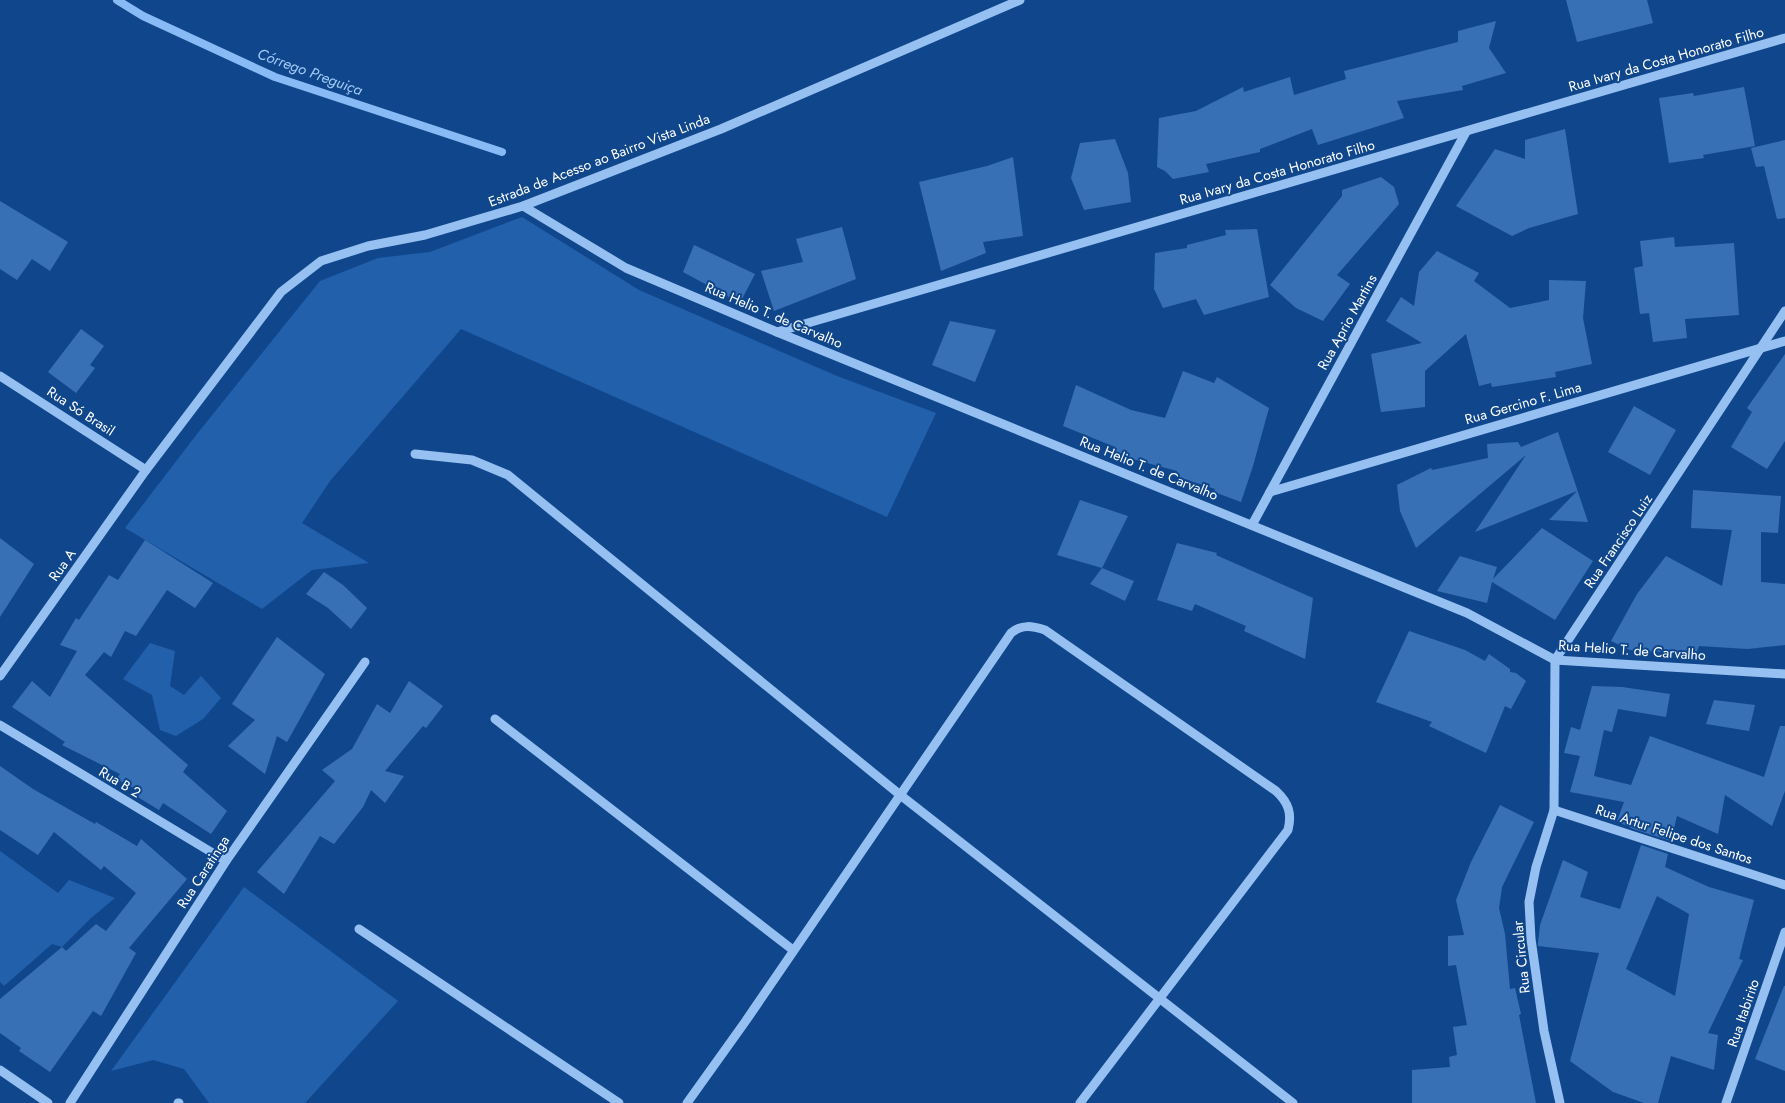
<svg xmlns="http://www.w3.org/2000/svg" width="1785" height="1103" viewBox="0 0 1785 1103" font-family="Jost,sans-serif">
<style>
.green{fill:#2260ac}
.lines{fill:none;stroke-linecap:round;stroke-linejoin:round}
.stream{stroke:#88bbf6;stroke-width:8}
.building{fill:#3870b6;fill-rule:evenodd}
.minor{stroke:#97c0f2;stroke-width:9}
.labels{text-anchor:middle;stroke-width:4;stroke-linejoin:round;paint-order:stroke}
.street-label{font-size:14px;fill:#fff;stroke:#10478c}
.water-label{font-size:15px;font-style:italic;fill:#a3cbf9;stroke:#10478c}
</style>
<rect width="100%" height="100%" fill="#10478c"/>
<g class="green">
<polygon points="522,217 639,290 837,376 936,413 887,517 461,329 330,481 302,523 369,563 312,570 262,609 125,528 197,434 320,281 378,258 430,252"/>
<polygon points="150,643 175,651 170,686 184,695 201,676 221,698 203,719 176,736 160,730 152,695 123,679"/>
<polygon points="0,851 58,893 69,880 115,898 91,918 62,947 52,944 4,986 0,982"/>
<polygon points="244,887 398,1001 305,1103 209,1103 184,1069 153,1060 111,1071"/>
</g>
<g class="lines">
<polyline class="stream" points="117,0 143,16 275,77 502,152"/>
</g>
<g class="building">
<polygon points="1566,0 1647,0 1653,23 1577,42"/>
<polygon points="1496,21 1489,48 1506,73 1462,86 1463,90 1397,101 1404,118 1318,145 1312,129 1260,149 1260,152 1206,164 1209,172 1173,179 1165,171 1157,167 1159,118 1196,111 1243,87 1244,92 1290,77 1294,95 1346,79 1344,71 1458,42 1458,31"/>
<polygon points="1744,87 1755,146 1703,155 1704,158 1669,163 1659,98 1693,93 1694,96"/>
<polygon points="1565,129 1578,214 1529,228 1512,236 1456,206 1495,149 1525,159 1525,140"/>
<polygon points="1115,139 1128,173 1131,202 1084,210 1071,178 1080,143"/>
<polygon points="1785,140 1785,218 1777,219 1764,166 1756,167 1751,148"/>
<polygon points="1013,157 1023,236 983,242 986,253 941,271 919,182 987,166"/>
<polygon points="1381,177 1394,187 1399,204 1337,275 1350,284 1323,321 1296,308 1270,285 1342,196 1342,190"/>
<polygon points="0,201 68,242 50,271 32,259 17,280 0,269"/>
<polygon points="842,227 856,279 774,311 761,271 803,262 796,239"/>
<polygon points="1257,229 1269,297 1204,315 1196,299 1163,308 1154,289 1155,253 1187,248 1187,245 1226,235 1225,230"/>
<polygon points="1674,237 1675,247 1734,243 1739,315 1685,319 1687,338 1653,342 1649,313 1640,314 1634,268 1643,266 1640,241"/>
<polygon points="694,245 755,274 740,303 683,272"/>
<polygon points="1437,251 1479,273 1474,281 1510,308 1549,300 1549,280 1586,281 1583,318 1592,364 1555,372 1556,377 1492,387 1491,383 1479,386 1466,334 1425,371 1425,407 1381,412 1371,354 1422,343 1386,321 1401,297 1414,306 1419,272"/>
<polygon points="950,321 996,330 975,382 932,365"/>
<polygon points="81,329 104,346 90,365 95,368 76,393 48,372"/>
<polygon points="1785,354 1785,441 1767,469 1731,447 1752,412 1747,408"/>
<polygon points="1183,371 1214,383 1217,377 1269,408 1253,466 1241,502 1214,492 1215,489 1175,476 1177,471 1114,454 1115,447 1063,426 1076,385 1131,410 1165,418"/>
<polygon points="1634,406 1676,430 1650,475 1608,452"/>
<polygon points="1558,432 1588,522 1549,520 1577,491 1475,532 1526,455 1416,548 1400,511 1397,485 1431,468 1432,470 1488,458 1487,444 1518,442 1521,447"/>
<polygon points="1693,490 1781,496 1778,533 1761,532 1761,582 1785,584 1785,645 1748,649 1699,646 1696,654 1630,650 1611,641 1637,594 1666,556 1722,586 1732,530 1691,528"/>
<polygon points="1080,500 1128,516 1102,568 1057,555"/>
<polygon points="1542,528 1593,561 1555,620 1492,582 1487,603 1437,591 1460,556 1497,567 1493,579"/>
<polygon points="0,538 34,564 0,617"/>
<polygon points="145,540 213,583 195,608 167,590 136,636 125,631 111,657 104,652 85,675 188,765 183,772 227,811 211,834 163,803 159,810 136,796 140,791 116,779 120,774 62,745 65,742 12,707 32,681 50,697 77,651 60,645 76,618 79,620 109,575 118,580"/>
<polygon points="1177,543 1217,553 1216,555 1313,598 1305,659 1244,631 1246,626 1195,604 1192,611 1157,600"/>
<polygon points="1102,568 1134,581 1125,601 1090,584"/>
<polygon points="324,572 343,585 367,608 351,629 328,608 306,594"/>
<polygon points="1409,631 1465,650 1485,661 1489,654 1510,669 1510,672 1516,673 1526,681 1511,709 1505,706 1486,753 1429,726 1432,722 1376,702"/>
<polygon points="277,637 325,674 287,742 277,736 265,774 228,746 255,720 232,704"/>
<polygon points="409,681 443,706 426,728 423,726 385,771 404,776 385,803 371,790 363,807 334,844 320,836 284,894 257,872 335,781 322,770 352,749 377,704 390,713"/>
<polygon points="1592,686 1622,687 1670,694 1666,717 1618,709 1612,732 1604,730 1594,776 1631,785 1650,736 1764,777 1780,726 1785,726 1785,791 1772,826 1725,795 1718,834 1677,816 1671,841 1633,829 1617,821 1624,802 1570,792 1580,756 1564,753 1571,727 1580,730"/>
<polygon points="1714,700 1755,705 1749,731 1706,724"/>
<polygon points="0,766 33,789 95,824 96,822 137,846 141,839 187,879 129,948 136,953 101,1016 93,1011 50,1072 19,1051 21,1048 0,1033 0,999 62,947 66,951 96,924 106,931 136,893 104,866 101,870 54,832 38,855 0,830"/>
<polygon points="1500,805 1534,822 1502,887 1499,908 1505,934 1510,989 1515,988 1521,1014 1519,1015 1536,1103 1412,1103 1412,1070 1450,1067 1449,1057 1457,1055 1453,1027 1467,1025 1456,965 1448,966 1448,936 1464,935 1456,900 1471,862"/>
<path d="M1641,845L1668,854L1665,867L1709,887L1754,900L1739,959L1743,960L1708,1033L1718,1035L1714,1070L1671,1056L1658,1103H1644L1613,1092L1570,1061L1599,953L1538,946V943L1540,925L1563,860L1588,872L1580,897L1620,909ZM1657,896L1689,914L1675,996L1626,969Z"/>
<polygon points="1784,986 1785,986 1785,1071 1755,1059"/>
</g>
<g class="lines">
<g class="minor">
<polyline points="523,206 626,268 777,332 1467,613 1555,660 1785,674"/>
<polyline points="777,332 1785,38"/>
<polyline points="0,376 146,470"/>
<polyline points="415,454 472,460 508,475 899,794 1293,1103"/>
<polyline points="1270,492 1785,341"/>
<polyline points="1252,525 1466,132"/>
<polyline points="0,676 146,470 281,292 321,261 368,246 425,235 523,206 721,129 1020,0"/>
<polyline points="495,719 793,950"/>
<polyline points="0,725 226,861"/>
<polyline points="1554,810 1785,885"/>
<polyline points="359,929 619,1103"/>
<polyline points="0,1070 48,1103"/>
<polyline points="70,1103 226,861 365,662"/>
<polyline points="178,1103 179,1103"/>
<path d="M687,1103L745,1022L1011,633C1022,624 1032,626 1045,630L1276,791C1289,803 1292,814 1288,830L1080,1103"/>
<polyline points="1560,1103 1544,1031 1531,939 1529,902 1536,867 1554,810 1555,660 1785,311"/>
<polyline points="1726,1103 1785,932"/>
</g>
</g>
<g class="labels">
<g class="street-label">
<text transform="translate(1666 59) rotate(-16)" y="5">Rua Ivary da Costa Honorato Filho</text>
<text transform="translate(599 160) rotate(-21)" y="5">Estrada de Acesso ao Bairro Vista Linda</text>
<text transform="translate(1277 172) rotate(-16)" y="5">Rua Ivary da Costa Honorato Filho</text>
<text transform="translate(774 315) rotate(23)" y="5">Rua Helio T. de Carvalho</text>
<text transform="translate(1347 322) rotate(-61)" y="5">Rua Aprio Martins</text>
<text transform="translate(1523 403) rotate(-16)" y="5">Rua Gercino F. Lima</text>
<text transform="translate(81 411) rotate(33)" y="5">Rua Só Brasil</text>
<text transform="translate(1149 468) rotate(22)" y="5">Rua Helio T. de Carvalho</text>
<text transform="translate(1618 541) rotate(-56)" y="5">Rua Francisco Luiz</text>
<text transform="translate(62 565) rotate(-55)" y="5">Rua A</text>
<text transform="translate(1632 650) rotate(4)" y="5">Rua Helio T. de Carvalho</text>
<text transform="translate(120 782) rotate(31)" y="5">Rua B 2</text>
<text transform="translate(1674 834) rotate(18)" y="5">Rua Artur Felipe dos Santos</text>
<text transform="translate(203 872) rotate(-57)" y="5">Rua Caratinga</text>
<text transform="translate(1521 957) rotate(-96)" y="5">Rua Circular</text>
<text transform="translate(1743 1013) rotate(-71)" y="5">Rua Itabirito</text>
</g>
<g class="water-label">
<text transform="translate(310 72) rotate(20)" y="5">Córrego Preguiça</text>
</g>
</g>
</svg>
